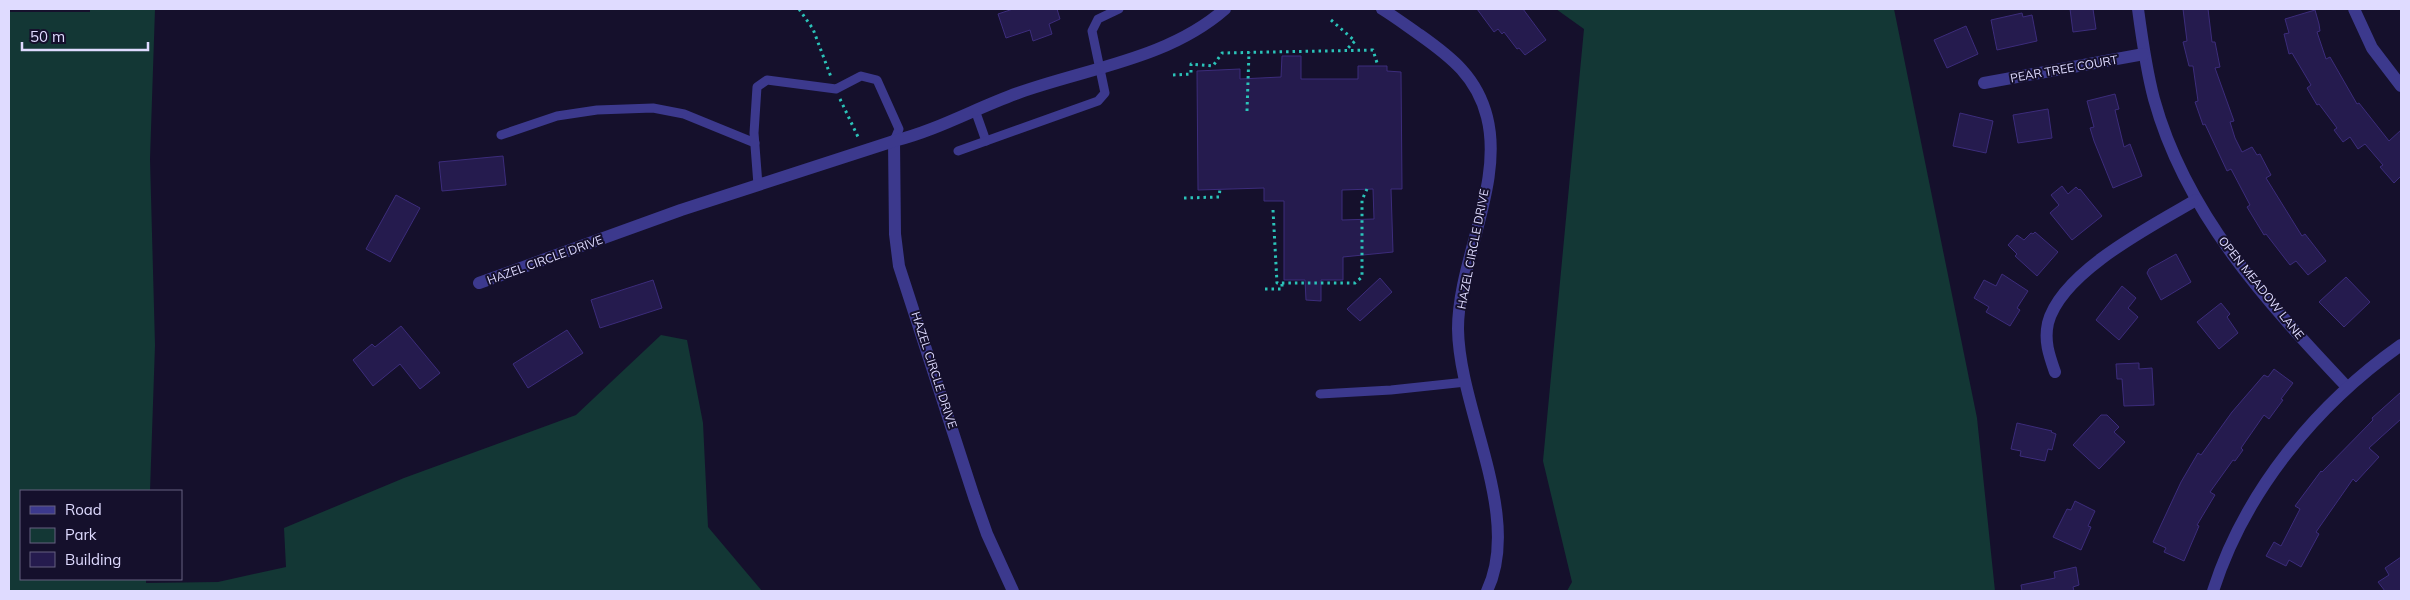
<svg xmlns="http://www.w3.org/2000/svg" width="2410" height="600" viewBox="0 0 2410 600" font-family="Mulish,sans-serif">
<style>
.green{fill:#133735}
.building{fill:#251b4e;stroke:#3c2c7b;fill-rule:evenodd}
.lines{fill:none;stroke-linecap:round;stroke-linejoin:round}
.path{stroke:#2bc3b9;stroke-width:3;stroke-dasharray:2.5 4;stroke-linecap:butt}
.service{stroke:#3c398d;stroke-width:9}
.minor{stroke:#3c398d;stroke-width:12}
.labels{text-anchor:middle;stroke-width:4;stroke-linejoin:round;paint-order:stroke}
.street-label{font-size:12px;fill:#dfdbff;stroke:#15102c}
</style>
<rect width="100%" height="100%" fill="#15102c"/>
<g class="green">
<polygon points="90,9 155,9 150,159 155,345 150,491 21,491 21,579 146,579 146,583 218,582 286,567 284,528 404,478 576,415 661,335 687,340 703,423 708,527 762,591 9,591 9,12 90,12"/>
<polygon points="1556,9 1894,9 1977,418 1995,591 1567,591 1572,582 1543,461 1584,29"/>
</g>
<g class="building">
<polygon points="1013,9 1057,9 1060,19 1049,24 1052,34 1033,41 1030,30 1006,38 998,14"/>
<polygon points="1477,9 1523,9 1546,40 1525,55 1519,48 1517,49 1504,32 1502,34 1498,29 1494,32"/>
<polygon points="2070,9 2093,9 2096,29 2073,32"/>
<polygon points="2183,9 2208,9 2212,42 2215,42 2220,67 2215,68 2234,121 2230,122 2235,138 2242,152 2252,147 2257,155 2260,154 2271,175 2266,178 2302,236 2305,234 2326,261 2308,275 2296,261 2290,265 2266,234 2264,235 2247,207 2250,205 2231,169 2227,171 2205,124 2203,125 2195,102 2198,101 2193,66 2189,66 2183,42 2187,41"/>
<polygon points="2315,10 2319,24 2320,31 2317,32 2326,59 2330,57 2357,104 2359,103 2389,141 2401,130 2401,176 2394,183 2380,167 2383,165 2365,144 2358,149 2350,137 2343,142 2334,130 2337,128 2319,104 2317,105 2307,88 2311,85 2292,53 2289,54 2284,34 2289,33 2285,19"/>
<polygon points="2022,13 2023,17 2032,15 2037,41 1997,50 1991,20"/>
<polygon points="1966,26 1978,54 1947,68 1934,40"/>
<path d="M1282,56H1301V79H1358V66H1387V71L1401,72L1402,189H1391L1393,252L1343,257V280H1321V301L1306,300L1305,280H1284V201H1264V188L1198,190L1197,71L1240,69V79L1281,77ZM1373,189L1374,219L1342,220V190Z"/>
<polygon points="2115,94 2119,109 2115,110 2124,147 2130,144 2142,176 2113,188 2094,141 2090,128 2094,127 2087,101"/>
<polygon points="2048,109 2052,138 2018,143 2013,115"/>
<polygon points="1960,113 1993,121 1986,153 1953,146"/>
<polygon points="503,156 506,185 442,191 439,162"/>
<polygon points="2062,186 2068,194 2076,187 2079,190 2080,189 2102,216 2072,240 2050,213 2059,205 2051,195"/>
<polygon points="396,195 420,208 390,262 366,249"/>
<polygon points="2035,232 2058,252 2037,276 2015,256 2017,254 2008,245 2017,235 2024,240 2031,233 2033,234"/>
<polygon points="2176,254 2191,282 2161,300 2147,273 2149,269"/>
<polygon points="2002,274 2028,291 2017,308 2020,310 2010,326 1986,312 1989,307 1974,298 1984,280 1996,286"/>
<polygon points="2346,277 2370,302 2344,327 2319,302"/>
<polygon points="1380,278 1392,292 1360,321 1347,309"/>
<polygon points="653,280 662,308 600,328 591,300"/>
<polygon points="2122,286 2136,298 2128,308 2138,317 2119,340 2096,320"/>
<polygon points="2221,303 2230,314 2227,317 2238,333 2219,349 2197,322"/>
<polygon points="401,326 440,373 420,389 400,364 373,386 353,360 372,344 375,347"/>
<polygon points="567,330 583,353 528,388 513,364"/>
<polygon points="2139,363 2139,369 2152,368 2154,405 2124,406 2122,379 2117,379 2116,364"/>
<polygon points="2274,369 2293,383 2281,399 2283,400 2269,419 2264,415 2241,448 2243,450 2235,461 2233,460 2210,492 2215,495 2197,525 2199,526 2184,561 2164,552 2166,548 2153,542 2181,482 2198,453 2201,455 2232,412 2264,375 2268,377"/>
<polygon points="2401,392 2401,419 2369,448 2379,457 2356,482 2353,479 2316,532 2319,534 2301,567 2289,560 2286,566 2266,556 2274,542 2281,546 2300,509 2295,506 2321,471 2322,472 2373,420 2372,418"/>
<polygon points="2101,415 2107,415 2119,427 2114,432 2125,442 2099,469 2073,445"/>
<polygon points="2017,423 2052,431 2051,432 2056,434 2052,450 2048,449 2045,461 2020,456 2021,451 2011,449"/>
<polygon points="2075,501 2095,511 2088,526 2091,527 2081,550 2053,537 2067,509 2071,510"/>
<polygon points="2401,557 2401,591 2385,591 2378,582 2389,575 2385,568"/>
<polygon points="2076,567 2079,585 2073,587 2074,591 2022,591 2021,585 2055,578 2054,572"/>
</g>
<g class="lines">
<g class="path">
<polyline points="799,9 813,29 831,77"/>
<polyline points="1331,20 1355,41 1346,50"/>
<polyline points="1173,75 1191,74 1191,64 1213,66 1222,53 1373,50 1378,66"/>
<polyline points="840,99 859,139"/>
<polyline points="1247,111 1249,52"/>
<polyline points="1184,198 1219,197 1220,189"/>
<polyline points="1273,210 1277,283 1355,283 1362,277 1362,200 1367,189"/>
<polyline points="1265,289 1282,289 1282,283"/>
</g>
<g class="service">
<polyline points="975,110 986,141"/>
<polyline points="501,135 557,116 597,110 653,108 684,114 755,143"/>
<polyline points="958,151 1098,101 1105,93 1092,31 1098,19 1119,9"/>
<polyline points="758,185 754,133 757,87 767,80 836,89 861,76 877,80 899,129 894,141"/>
<polyline points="1320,394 1391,390 1466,382"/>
</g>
<g class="minor">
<path d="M1382,9C1395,17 1407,26 1420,35C1451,57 1477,77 1487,117C1504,184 1458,261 1458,329C1459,410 1523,516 1487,591"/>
<path d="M2138,9C2142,39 2146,69 2154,99C2186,215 2267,302 2347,387"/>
<polyline points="2354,9 2372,48 2401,86"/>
<polyline points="1984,83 2144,54"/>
<polyline points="894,141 895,234 899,266 974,497 987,534 1013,591"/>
<path d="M479,283L681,210L894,141C938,130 976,108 1018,93C1088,68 1168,59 1225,9"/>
<path d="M2055,372C2049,355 2044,341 2048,323C2061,272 2153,225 2196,200"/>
<path d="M2213,591C2245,491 2316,405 2401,345"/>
</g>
</g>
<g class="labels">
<g class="street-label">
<text transform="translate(2064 69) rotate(-10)" y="4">PEAR TREE COURT</text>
<text transform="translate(1473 249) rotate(-79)" y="4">HAZEL CIRCLE DRIVE</text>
<text transform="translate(545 260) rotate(-20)" y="4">HAZEL CIRCLE DRIVE</text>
<text transform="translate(2261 288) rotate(51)" y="4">OPEN MEADOW LANE</text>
<text transform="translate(934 370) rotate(72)" y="4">HAZEL CIRCLE DRIVE</text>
</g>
</g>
<rect width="2410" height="600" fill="none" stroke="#dfdbff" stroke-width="20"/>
<rect x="20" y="490" width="162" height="90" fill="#15102c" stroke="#666180"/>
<rect x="30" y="506" width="25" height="8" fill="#3c398d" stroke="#666180"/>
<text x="65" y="515" font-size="15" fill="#dfdbff">Road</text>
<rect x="30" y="528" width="25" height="15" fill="#133735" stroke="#666180"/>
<text x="65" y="540" font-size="15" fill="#dfdbff">Park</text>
<rect x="30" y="552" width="25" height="15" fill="#251b4e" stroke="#666180"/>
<text x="65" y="565" font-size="15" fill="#dfdbff">Building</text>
<path d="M22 42v8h126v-8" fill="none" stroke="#dfdbff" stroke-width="2.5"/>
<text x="30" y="42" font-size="15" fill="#dfdbff" stroke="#15102c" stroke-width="4" paint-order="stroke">50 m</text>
</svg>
